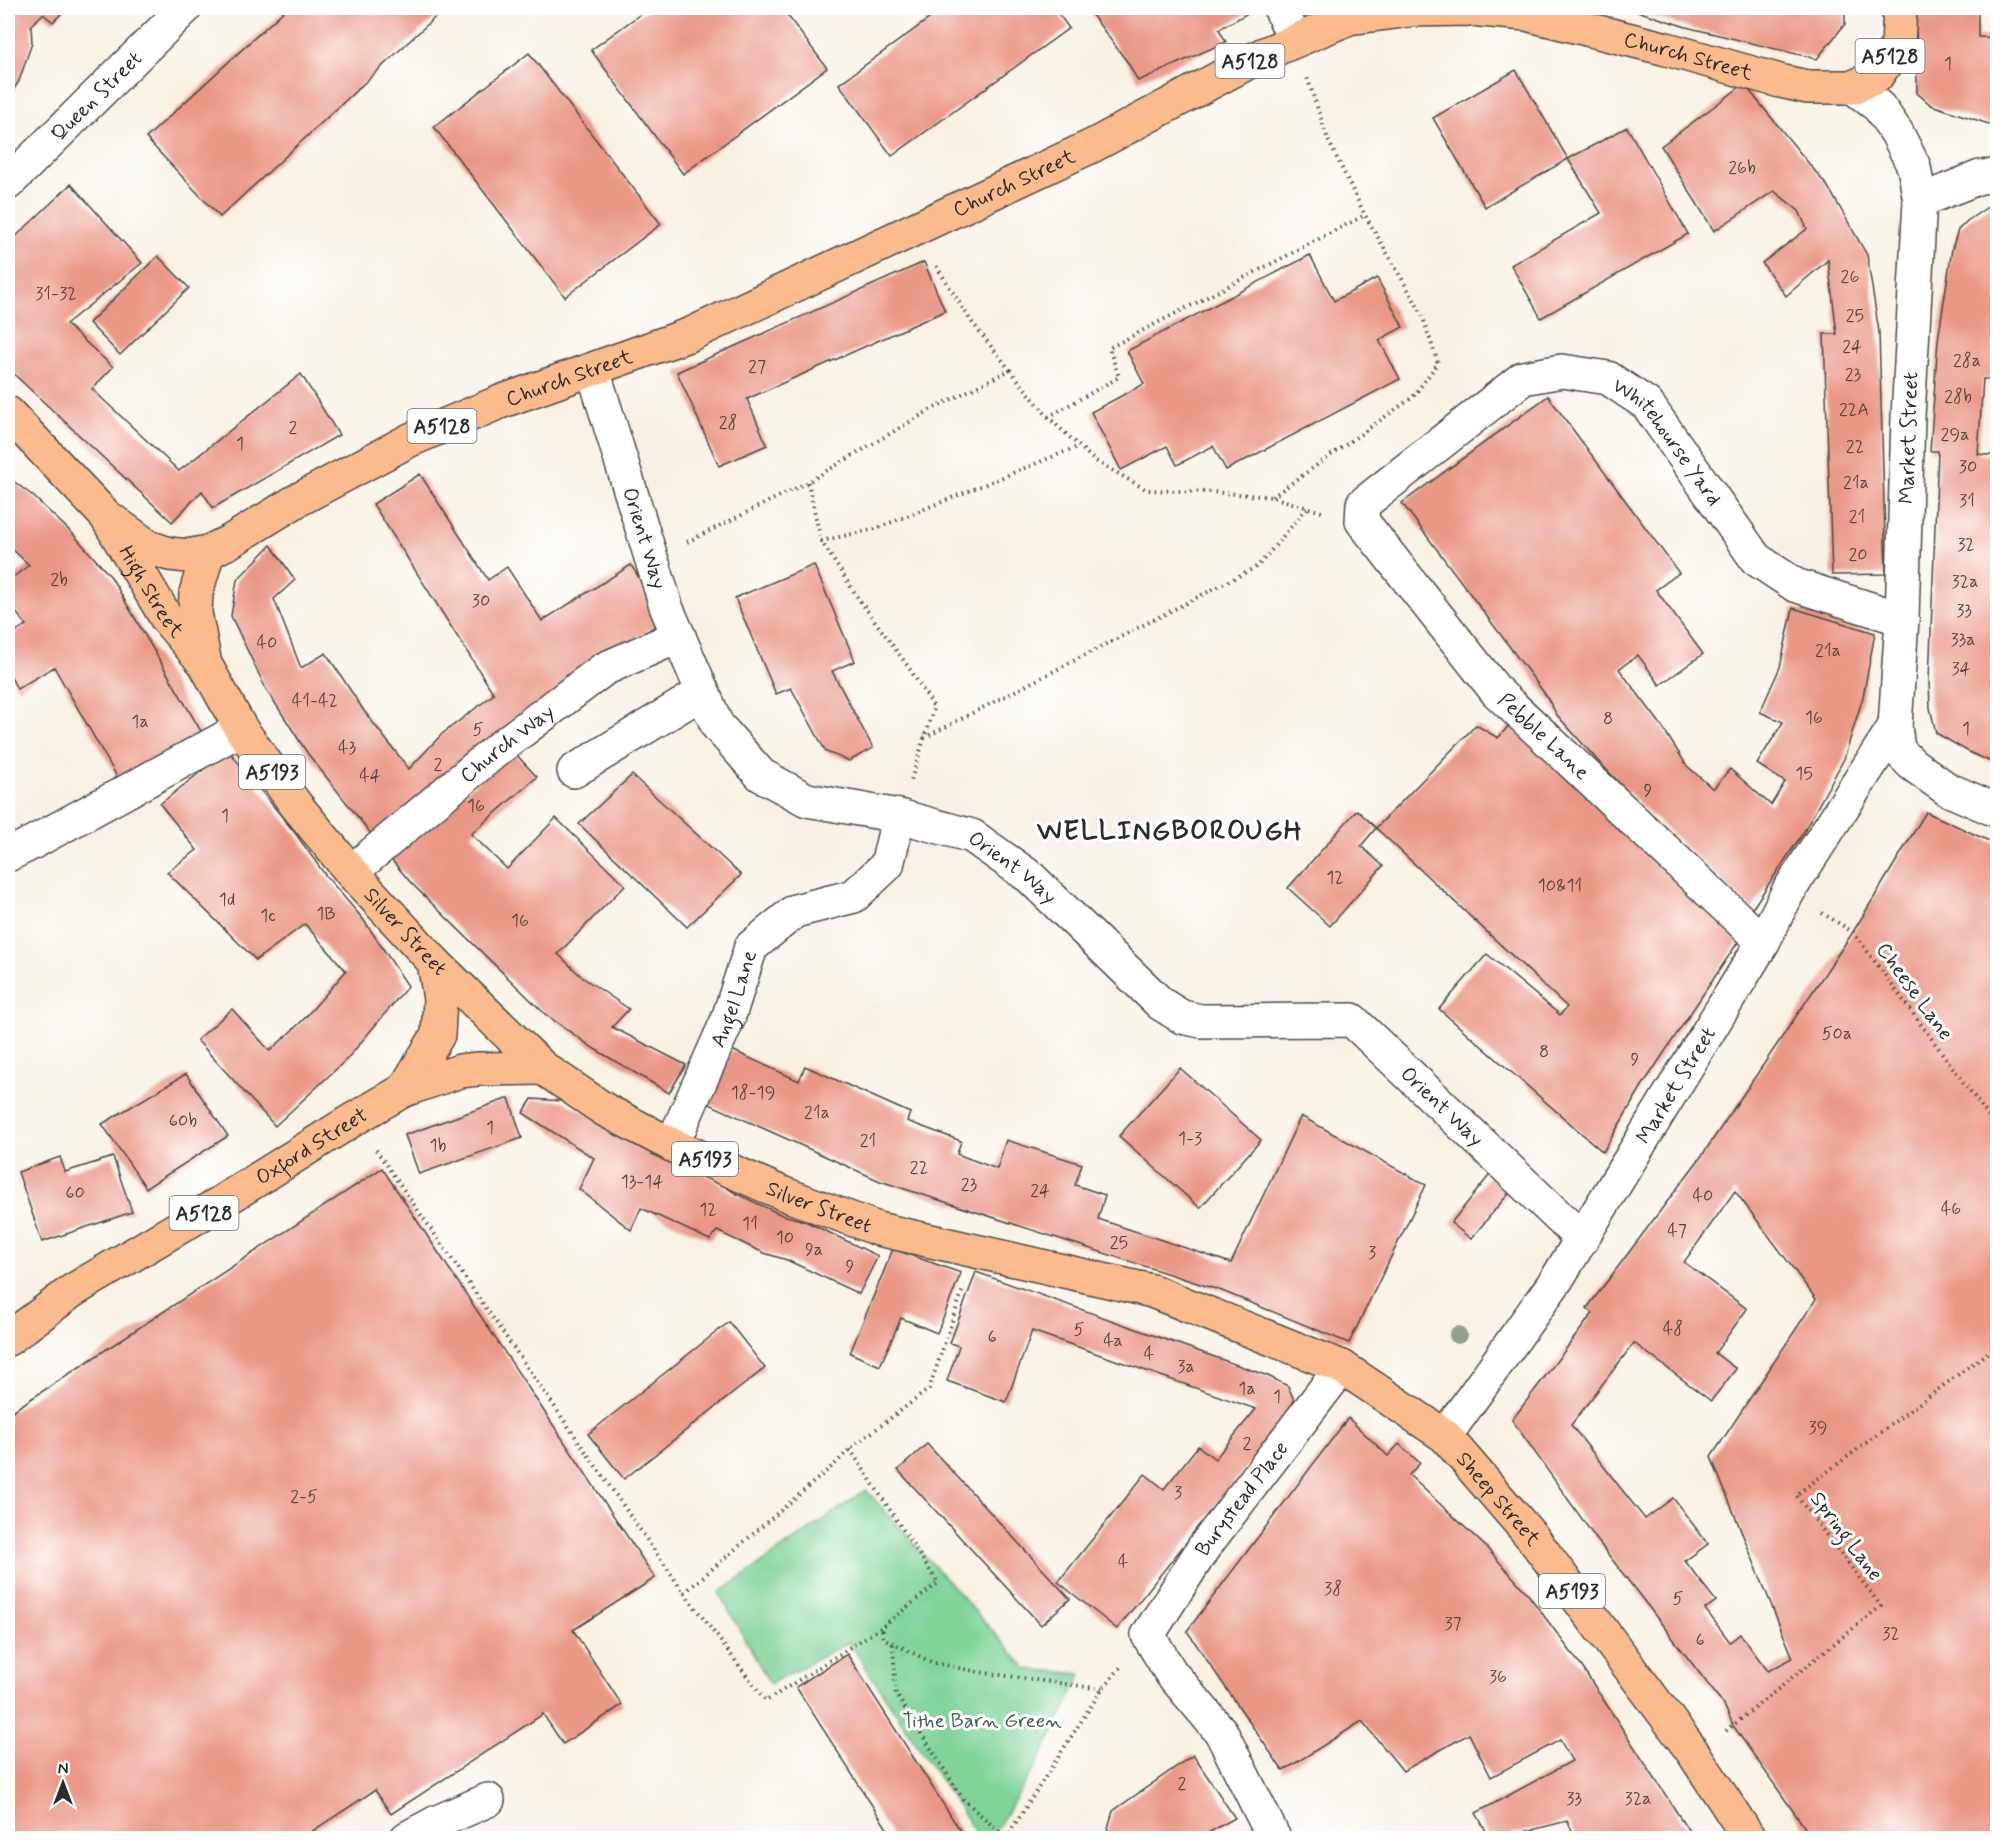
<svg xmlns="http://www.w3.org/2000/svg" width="2005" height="1846" viewBox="0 0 2005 1846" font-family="Mynerve,sans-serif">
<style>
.green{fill:#7fd498;stroke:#558062;stroke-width:1.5}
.building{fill:#ea9886;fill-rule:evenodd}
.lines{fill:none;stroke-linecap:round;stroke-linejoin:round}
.minor-casing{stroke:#4a4947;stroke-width:36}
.major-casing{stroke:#4a4947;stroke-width:36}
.path{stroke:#4a4947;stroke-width:4;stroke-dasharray:1.5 4.5;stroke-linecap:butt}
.minor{stroke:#fff;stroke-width:33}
.major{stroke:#fbbb8c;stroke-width:33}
.tree{fill:#95a090}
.labels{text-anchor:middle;stroke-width:6;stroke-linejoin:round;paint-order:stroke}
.number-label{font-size:18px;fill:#5b4642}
.shield{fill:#fff;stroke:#6b6b6b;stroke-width:1.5}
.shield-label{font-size:20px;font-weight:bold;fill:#2b2b2b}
.street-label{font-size:21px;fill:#2b2b2b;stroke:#fff}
.park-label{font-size:21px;fill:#445e4c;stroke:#fff}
.district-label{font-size:27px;font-weight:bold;letter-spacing:1.5px;fill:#2b2b2b;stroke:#fff}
</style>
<rect width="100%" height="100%" fill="#fff"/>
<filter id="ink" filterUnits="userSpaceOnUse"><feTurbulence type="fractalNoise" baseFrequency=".0167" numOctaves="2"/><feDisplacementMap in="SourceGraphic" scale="12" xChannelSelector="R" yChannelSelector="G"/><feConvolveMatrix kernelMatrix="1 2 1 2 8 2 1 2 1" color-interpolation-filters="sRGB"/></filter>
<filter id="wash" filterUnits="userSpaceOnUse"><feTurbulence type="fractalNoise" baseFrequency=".008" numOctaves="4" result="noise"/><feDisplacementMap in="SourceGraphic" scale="24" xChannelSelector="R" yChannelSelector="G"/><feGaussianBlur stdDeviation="1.35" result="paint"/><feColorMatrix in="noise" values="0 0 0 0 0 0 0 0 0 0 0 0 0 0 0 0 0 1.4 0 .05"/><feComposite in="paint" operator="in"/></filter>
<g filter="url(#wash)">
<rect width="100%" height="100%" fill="#f8f1e3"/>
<polygon class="green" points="866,1490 1027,1669 1082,1674 1039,1761 991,1838 979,1838 849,1642 770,1684 719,1593"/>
<g id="blocks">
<g class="building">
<polygon points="8,8 67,8 53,22 43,14 31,25 32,43 19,81 8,99"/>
<polygon points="287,8 445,8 220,217 146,138"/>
<polygon points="649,8 782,8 827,68 683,174 591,50"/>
<polygon points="944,8 1054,8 1069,28 892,156 839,84"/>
<polygon points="1087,8 1125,8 1127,11 1133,8 1248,8 1250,12 1219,29 1226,42 1138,81 1128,63"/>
<polygon points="1628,8 1845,8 1845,24 1817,59 1686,27"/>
<polygon points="1916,8 1978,8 1978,37 1998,38 1998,127 1931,105 1917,93"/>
<polygon points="529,53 661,224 565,297 434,127"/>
<polygon points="1516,70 1568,159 1485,207 1433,118"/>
<polygon points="1744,84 1828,187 1867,255 1879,332 1886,574 1832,575 1824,334 1837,334 1828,260 1786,296 1762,263 1807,229 1799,211 1774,191 1714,231 1661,146"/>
<polygon points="1627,127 1688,234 1541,318 1511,265 1601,213 1568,159"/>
<polygon points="71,184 142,263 66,324 113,367 92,389 179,471 301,374 339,435 213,508 202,491 172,522 17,377 8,368 8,244"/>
<polygon points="1998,200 1998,379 1983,379 1978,454 1998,456 1998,568 1992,684 1998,686 1998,765 1969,752 1936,733 1930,708 1929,681 1938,451 1930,451 1938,340 1952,249 1958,230 1967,221"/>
<polygon points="1310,255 1334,301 1377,278 1403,327 1379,340 1400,379 1226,470 1213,446 1177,465 1167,446 1121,470 1091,412 1144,384 1127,351"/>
<polygon points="158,256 189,288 120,355 89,323"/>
<polygon points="924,262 945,311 747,399 767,445 719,466 677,372"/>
<polygon points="1548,396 1679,573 1656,590 1703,654 1660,685 1638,655 1619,669 1659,722 1687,766 1713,789 1730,769 1771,805 1785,782 1757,764 1783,722 1760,712 1780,667 1793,608 1875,633 1863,697 1844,759 1803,833 1752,909 1650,814 1598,761 1557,715 1545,694 1402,503"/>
<polygon points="420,474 488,580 507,567 542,621 631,565 665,619 514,725 376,840 308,754 266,689 231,616 237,580 271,545 295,580 274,599 301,668 326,653 364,711 409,769 442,734 494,694 373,504"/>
<polygon points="8,477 33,496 73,534 111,577 205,738 120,782 54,667 17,689 8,671 8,636 26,625 8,602 8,581 29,565 8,545"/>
<polygon points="814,565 855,661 832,671 873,748 849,761 826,752 791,688 776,694 735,598"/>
<polygon points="1518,715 1738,942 1642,1086 1603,1152 1439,1009 1487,954 1560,1015 1567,1007 1376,828 1476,725 1498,738"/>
<polygon points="228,750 295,833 326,876 363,919 408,986 347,1059 275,1126 197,1040 232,1009 270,1051 303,1020 346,971 305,924 256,960 167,872 197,850 160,804"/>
<polygon points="513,751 537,777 471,834 507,869 556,818 625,885 558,954 582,977 629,1009 612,1027 686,1065 669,1093 593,1048 545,1014 412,884 389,857"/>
<polygon points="632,775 741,875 687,927 579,824"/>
<polygon points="1357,810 1376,828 1361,846 1383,866 1330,926 1288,888"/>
<path d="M1926,812L1998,845V1838H1812L1734,1727L1724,1705L1594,1536L1512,1420L1593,1313L1587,1308L1703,1154L1853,932ZM1735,1191L1816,1299L1711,1457L1793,1658L1768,1671L1740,1634L1730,1642L1705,1609L1716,1601L1685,1561L1708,1544L1673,1498L1645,1519L1571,1425L1634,1343L1711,1401L1736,1369L1715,1353L1747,1309L1684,1262Z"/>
<polygon points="732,1050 799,1081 805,1066 910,1113 907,1121 961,1141 957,1154 997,1169 1006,1140 1082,1164 1075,1185 1105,1195 1098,1219 1231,1263 1301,1116 1426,1185 1349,1343 1222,1291 880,1181 707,1103"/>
<polygon points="1180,1068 1261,1140 1200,1208 1119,1136"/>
<polygon points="186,1074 228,1136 146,1188 102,1124"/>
<polygon points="509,1098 522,1138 419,1174 405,1135"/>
<polygon points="532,1099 563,1101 705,1173 735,1193 782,1215 805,1221 878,1256 859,1294 787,1260 764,1253 717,1231 710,1240 641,1208 631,1230 579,1189 594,1158 523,1113"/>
<polygon points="60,1157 65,1172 113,1157 132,1212 42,1242 18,1172"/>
<polygon points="382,1168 655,1578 573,1630 622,1705 563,1744 543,1714 391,1814 375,1790 302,1838 8,1838 8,1719 15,1715 8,1704 8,1414"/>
<polygon points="1492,1172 1513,1188 1471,1239 1451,1223"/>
<polygon points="893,1249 961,1273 937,1333 901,1318 880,1366 850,1353"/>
<polygon points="976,1272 1268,1376 1288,1386 1296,1405 1117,1629 1058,1582 1145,1474 1164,1489 1198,1446 1215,1459 1256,1409 1032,1331 1006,1402 947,1381 959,1346 950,1343"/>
<polygon points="729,1322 765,1368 624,1479 588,1434"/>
<polygon points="1348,1418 1388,1456 1399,1444 1420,1463 1409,1475 1485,1546 1527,1593 1582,1667 1691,1834 1686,1836 1687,1838 1621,1838 1617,1832 1604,1838 1576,1838 1567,1821 1500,1838 1490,1838 1476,1813 1572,1761 1560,1740 1491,1777 1469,1734 1403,1771 1362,1721 1283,1771 1187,1631"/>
<polygon points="927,1444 1070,1599 1041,1625 898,1470"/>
<polygon points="847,1654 965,1838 893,1838 796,1687"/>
<polygon points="1193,1755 1235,1818 1199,1838 1105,1838 1113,1811"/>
</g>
</g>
</g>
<g filter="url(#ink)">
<use href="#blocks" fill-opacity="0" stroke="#4a4947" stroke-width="1.5"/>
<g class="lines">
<defs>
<g id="minor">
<polyline points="1280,8 1295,40"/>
<polyline points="1853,87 1879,107 1897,133 1914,167 1920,201 1908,417 1902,619 1895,726 1898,750 1912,764 1947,789 1998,811"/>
<path id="s1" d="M8,183L185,8"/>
<polyline points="1920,201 1980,177 1998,176"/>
<path id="s2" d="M593,370L667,609L717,725L761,775L807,800L899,816L972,836L1030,877L1161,1004L1182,1017L1201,1021L1352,1020L1582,1239"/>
<polyline points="574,771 703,692"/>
<polyline points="8,855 30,844 241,729"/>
<path id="s3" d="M351,872L499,748L604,669L679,636"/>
<path id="s4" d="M1763,942L1497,692L1362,521L1363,504L1523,378L1562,371L1608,378L1647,404L1756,559L1795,585L1902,619"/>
<path id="s5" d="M672,1145L728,1019L751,947L795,911L854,896L887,865L899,816"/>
<path id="s6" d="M1445,1436L1557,1279L1763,942L1788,892L1895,726"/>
<polyline points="407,1838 435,1823 488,1800"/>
<path id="s7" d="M1274,1838L1221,1732L1171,1673L1148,1635L1204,1547L1342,1367"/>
</g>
<g id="major">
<path id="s8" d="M8,413L106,516L149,547L169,554L188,556L208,552L229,542L296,501L410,440L500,402L691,334L1094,145L1262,55L1349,18L1411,10L1469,9L1526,14L1663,48L1780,81L1807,87H1853L1876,77L1898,45L1900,8"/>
<path id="s9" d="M106,516L167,619L205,664L241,729L296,805L351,872L434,962L543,1068L605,1110L672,1145L782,1193L878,1229L1152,1291L1342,1367L1445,1436L1532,1537L1692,1751L1749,1838"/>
<polyline points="204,659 195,613 196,593 208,552"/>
<polyline points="404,1090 438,1035 440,999 434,962"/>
<path id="s10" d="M8,1339L72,1291L215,1206L354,1119L404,1090L460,1071L478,1069L543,1068"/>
</g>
</defs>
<use href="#minor" class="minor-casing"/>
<use href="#major" class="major-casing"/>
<g class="path">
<polyline points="1010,370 1048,417 1094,460 1147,490 1212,492 1272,497 1325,513"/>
<polyline points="1048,417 1119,377 1109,348 1365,215"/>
<polyline points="808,482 821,541 858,598 907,665 934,707 911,780"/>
<polyline points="1272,497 1413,397 1438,363 1421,312 1365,215 1329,142 1307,77"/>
<polyline points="821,541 875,529 1079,446"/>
<polyline points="687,542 808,482 930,410 1010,370 971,321 935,264"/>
<polyline points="924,738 1258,566 1307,508"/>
<polyline points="1822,913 1853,932 1998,1129"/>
<polyline points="376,1150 684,1593 835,1464 850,1449 929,1389 963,1289"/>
<polyline points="850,1449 938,1583 882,1627"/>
<polyline points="684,1593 766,1701 882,1627 883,1638 931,1662 978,1672 1102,1689"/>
<polyline points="893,1644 896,1694 963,1799 1006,1838"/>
<polyline points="1726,1731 1881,1606 1796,1495 1998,1345"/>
<polyline points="1006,1838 1102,1689 1121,1667"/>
</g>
<use href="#minor" class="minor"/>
<use href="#major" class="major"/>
</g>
<circle class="tree" cx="1458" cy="1335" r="9"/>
</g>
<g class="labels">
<g class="number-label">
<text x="1948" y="69">1</text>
<text x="1742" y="173">26b</text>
<text x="1850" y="282">26</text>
<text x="56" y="299">31-32</text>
<text x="1855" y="321">25</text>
<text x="1852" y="352">24</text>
<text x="1967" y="366">28a</text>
<text x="757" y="372">27</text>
<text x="1853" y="380">23</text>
<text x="1958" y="402">28b</text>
<text x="1854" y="415">22A</text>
<text x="728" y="428">28</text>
<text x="293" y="433">2</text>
<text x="1955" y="440">29a</text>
<text x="240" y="449">1</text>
<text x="1855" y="452">22</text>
<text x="1968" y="472">30</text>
<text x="1856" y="488">21a</text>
<text x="1967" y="506">31</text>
<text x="1857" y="522">21</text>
<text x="1966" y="550">32</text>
<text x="1858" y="560">20</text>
<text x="59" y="585">2b</text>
<text x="1965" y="587">32a</text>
<text x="481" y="606">30</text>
<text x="1964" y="616">33</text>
<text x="1963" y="645">33a</text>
<text x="267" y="648">40</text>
<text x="1828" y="656">21a</text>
<text x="1961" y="674">34</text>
<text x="315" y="706">41-42</text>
<text x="1814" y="723">16</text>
<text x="1608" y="724">8</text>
<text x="140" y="727">1a</text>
<text x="1966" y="734">1</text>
<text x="478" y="735">5</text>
<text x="347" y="753">43</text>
<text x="438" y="770">2</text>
<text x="1804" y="779">15</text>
<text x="370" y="781">44</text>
<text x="1648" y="796">9</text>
<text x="476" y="811">16</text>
<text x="225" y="821">1</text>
<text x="1335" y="883">12</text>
<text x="1560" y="891">10&amp;11</text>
<text x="227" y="905">1d</text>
<text x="326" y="919">1B</text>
<text x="268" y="921">1c</text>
<text x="520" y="926">16</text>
<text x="1837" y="1039">50a</text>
<text x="1544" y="1057">8</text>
<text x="1635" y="1065">9</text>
<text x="753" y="1098">18-19</text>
<text x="817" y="1118">21a</text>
<text x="183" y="1126">60b</text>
<text x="490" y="1133">1</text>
<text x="1190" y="1144">1-3</text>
<text x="868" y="1146">21</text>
<text x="438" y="1151">1b</text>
<text x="919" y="1173">22</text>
<text x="642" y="1187">13-14</text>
<text x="969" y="1190">23</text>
<text x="1040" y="1196">24</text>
<text x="75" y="1198">60</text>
<text x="1703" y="1201">40</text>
<text x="1951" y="1214">46</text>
<text x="708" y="1215">12</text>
<text x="750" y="1229">11</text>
<text x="1677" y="1236">47</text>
<text x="785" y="1243">10</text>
<text x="1119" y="1248">25</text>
<text x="814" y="1255">9a</text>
<text x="1372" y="1258">3</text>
<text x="850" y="1272">9</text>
<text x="1673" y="1334">48</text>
<text x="1079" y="1335">5</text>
<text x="992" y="1342">6</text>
<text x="1113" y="1346">4a</text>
<text x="1149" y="1359">4</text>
<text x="1186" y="1372">3a</text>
<text x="1247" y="1394">1a</text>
<text x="1277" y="1402">1</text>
<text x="1818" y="1433">39</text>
<text x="1247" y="1449">2</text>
<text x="1178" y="1498">3</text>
<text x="304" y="1502">2-5</text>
<text x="1123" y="1567">4</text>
<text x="1333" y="1594">38</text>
<text x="1678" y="1604">5</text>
<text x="1453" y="1629">37</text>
<text x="1891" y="1639">32</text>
<text x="1700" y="1645">6</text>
<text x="1498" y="1682">36</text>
<text x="1182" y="1789">2</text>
<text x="1574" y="1804">33</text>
<text x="1638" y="1804">32a</text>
</g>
<g class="shield">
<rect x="1855.5" y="39" width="69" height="34" rx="4.5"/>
<rect x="1215.5" y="44" width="69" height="34" rx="4.5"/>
<rect x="407.5" y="409" width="69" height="34" rx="4.5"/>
<rect x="239" y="755" width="66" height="34" rx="4.5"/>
<rect x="672" y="1142" width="66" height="34" rx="4.5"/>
<rect x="169.5" y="1196" width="69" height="34" rx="4.5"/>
<rect x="1539" y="1574" width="66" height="34" rx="4.5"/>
</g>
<g class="shield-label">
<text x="1890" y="63">A5128</text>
<text x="1250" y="68">A5128</text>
<text x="442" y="433">A5128</text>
<text x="272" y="779">A5193</text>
<text x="705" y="1166">A5193</text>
<text x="204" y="1220">A5128</text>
<text x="1572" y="1598">A5193</text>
</g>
<g class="street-label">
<text dy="7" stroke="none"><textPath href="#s8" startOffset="1863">Church Street</textPath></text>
<text dy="7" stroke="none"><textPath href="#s1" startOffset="124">Queen Street</textPath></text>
<text dy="7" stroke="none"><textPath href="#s8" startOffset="1144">Church Street</textPath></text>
<text dy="7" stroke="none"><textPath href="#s8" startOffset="658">Church Street</textPath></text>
<text transform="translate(1908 438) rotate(-88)" y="7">Market Street</text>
<text dy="7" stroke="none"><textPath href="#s4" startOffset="978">Whitehourse Yard</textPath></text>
<text dy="7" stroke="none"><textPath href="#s2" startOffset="176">Orient Way</textPath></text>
<text dy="7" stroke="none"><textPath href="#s9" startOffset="88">High Street</textPath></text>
<text transform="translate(1544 736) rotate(43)" y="7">Pebble Lane</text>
<text dy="7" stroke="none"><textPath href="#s3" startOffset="202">Church Way</textPath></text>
<text dy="7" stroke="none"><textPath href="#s2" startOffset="716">Orient Way</textPath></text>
<text dy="7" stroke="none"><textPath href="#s9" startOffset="514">Silver Street</textPath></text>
<text transform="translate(1915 991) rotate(54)" y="7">Cheese Lane</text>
<text dy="7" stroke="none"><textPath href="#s5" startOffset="159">Angel Lane</textPath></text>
<text dy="7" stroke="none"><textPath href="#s6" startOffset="420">Market Street</textPath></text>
<text dy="7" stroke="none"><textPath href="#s2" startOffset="1238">Orient Way</textPath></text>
<text dy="7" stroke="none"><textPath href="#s10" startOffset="360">Oxford Street</textPath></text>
<text dy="7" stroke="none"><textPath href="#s9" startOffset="1018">Silver Street</textPath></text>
<text dy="7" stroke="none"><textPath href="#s7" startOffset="406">Burystead Place</textPath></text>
<text dy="7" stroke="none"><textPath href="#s9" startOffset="1773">Sheep Street</textPath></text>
<text transform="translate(1847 1536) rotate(53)" y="7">Spring Lane</text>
</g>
<g class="park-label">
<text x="982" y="1727">Tithe Barn Green</text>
</g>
<g class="district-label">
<text x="1170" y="839">WELLINGBOROUGH</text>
</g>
</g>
<rect width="2005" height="1846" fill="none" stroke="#fff" stroke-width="30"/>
<g transform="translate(63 1783)" stroke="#ffffff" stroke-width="4.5" paint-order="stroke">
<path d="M0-4.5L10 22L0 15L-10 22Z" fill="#2b2b2b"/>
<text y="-9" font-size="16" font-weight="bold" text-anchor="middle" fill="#2b2b2b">N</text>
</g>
</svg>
